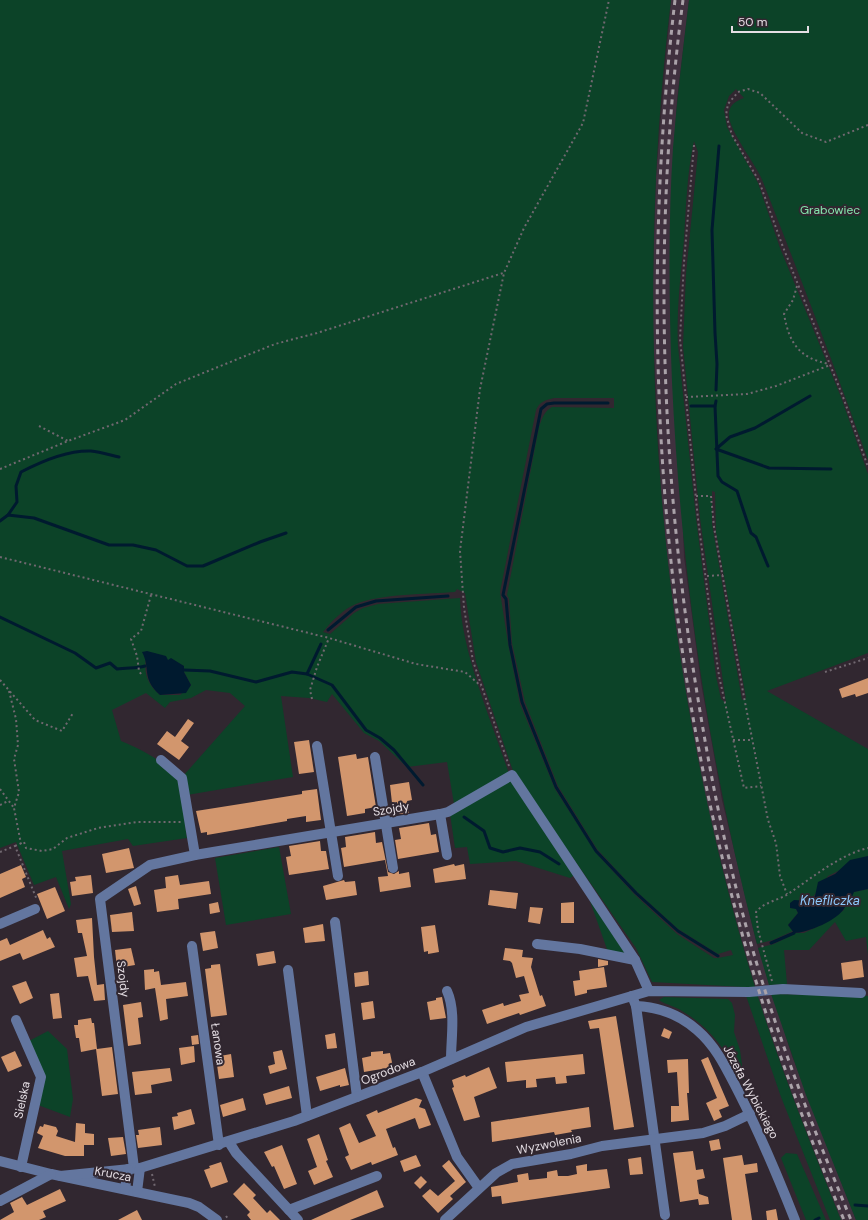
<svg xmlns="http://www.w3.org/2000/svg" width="868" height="1220" font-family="'DM Sans',sans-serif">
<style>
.built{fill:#40313f}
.green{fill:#0c4328;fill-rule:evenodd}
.water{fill:#001a2f}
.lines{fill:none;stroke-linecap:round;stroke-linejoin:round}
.stream{stroke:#001a2f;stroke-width:3}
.building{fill:#d2966d}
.path{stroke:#716870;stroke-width:2;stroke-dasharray:2 3;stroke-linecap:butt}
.minor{stroke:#63769f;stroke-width:10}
.rail{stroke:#aaa2a9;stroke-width:3;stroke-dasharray:5 5;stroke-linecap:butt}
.labels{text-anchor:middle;stroke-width:4;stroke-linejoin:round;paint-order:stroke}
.park-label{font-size:12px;fill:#85e5ad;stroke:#312730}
.street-label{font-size:12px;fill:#e5dee4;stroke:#312730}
.water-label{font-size:13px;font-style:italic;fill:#8cc9fd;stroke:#312730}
</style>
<rect width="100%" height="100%" fill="#312730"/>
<path class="built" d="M671 0H689L677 100 671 199 684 557 701 683 722 800 756 941 792 1056 856 1220H841L796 1105 762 1010 738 928 707 807 681 666 667 558 661 490 652 313 656 176Z"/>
<g class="green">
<path d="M0 0H671C632 324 657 654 749 967 774 1053 808 1137 841 1220H830L781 1097 743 987 652 982 636 948 514 774 476 662 465 593 457 589 455 592C429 594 379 594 356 604 343 609 331 622 323 632L330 634 354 613 363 608 378 604 460 598C461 651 492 722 509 774L454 804 447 762 407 767 379 741 364 733 332 694 327 702 309 698 281 696 293 777 187 795 184 775 245 706 230 693 206 690 191 698 170 702 165 708 146 693 112 710 121 741C142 750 164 760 178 780 182 788 185 827 187 838L133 846 128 839 62 851 71 904 69 909 56 877 34 885 16 842 0 848ZM554 398H614V408L552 407C544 411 542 419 539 427L507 595 509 599 512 643 525 702 558 786 597 849 636 891 678 929 718 954 731 950 733 955 718 958H714L677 934 635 895 596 853 555 789 520 704 508 643 500 592 536 410C540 401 546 400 554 398ZM146 659 168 660 184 666V672L191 685 180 695H160C149 686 143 674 146 659Z"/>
<path d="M689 0H868V460C835 367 799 274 763 182 757 165 726 128 729 112 730 104 738 100 744 98L736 89 729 96 724 110 727 127 758 183 780 248 841 397 868 474V653L767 691 868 749V856L828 876 810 901 800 900 796 909 798 913 788 925 793 931 773 940 757 944C708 758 681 575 672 382 669 304 668 225 673 148 677 98 683 49 689 0ZM694 141 698 152 686 274 683 346 700 518 726 703 721 699 716 676 696 518 678 346C676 310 681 274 684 239 686 206 687 173 694 141ZM712 491 715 492 716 532 746 698 742 700 712 524Z"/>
<path d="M511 777 576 874 570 878 516 861 470 864 467 847 455 848 450 814Z"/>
<path d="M279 847 291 914 226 925 215 858Z"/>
<path d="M868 889V955L866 937 846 941 835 922 809 950H784L787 984 769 985 758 948 774 944 796 933H804L823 924 844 910 845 898 854 892Z"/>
<path d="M593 900 625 950V955L608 952 590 901Z"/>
<path d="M771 994 868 996V1220H856L806 1095Z"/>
<path d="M664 997 728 999 732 1003 735 1015 734 1032 740 1050 744 1080 740 1079C726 1050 710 1027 682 1011 675 1006 666 1005 659 1000Z"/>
<path d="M48 1031 67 1049 73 1099 70 1117 38 1105 44 1079 27 1042Z"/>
<path d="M786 1153 797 1154 826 1220H806L781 1158Z"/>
</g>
<g class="water">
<path d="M147 651 166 656 168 660 171 658 184 666V672L191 685 186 693 160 695C141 678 151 669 142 652Z"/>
<path d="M868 856V889L854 892 851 899 845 898C845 902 847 904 845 907 839 920 807 933 794 933L788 925 798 913 796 909 790 908V903L794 900 811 901 815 896 818 882 835 874 850 860Z"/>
</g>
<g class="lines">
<g class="stream">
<path d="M716 390 717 364 715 333 712 230 719 146"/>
<path d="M810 396 755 428 730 437 716 449 769 468 831 469"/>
<path d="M608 403H554L547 404 541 409 503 595 506 599 510 645 522 702 556 787 596 851 636 893 678 931 718 956"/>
<path d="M691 406H715L716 401"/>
<path d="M715 406 718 476 722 482 737 491 751 533 756 537 768 566"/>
<path d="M8 515 17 502 16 486 21 472C42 461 67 450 91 451 100 452 110 455 119 457"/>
<path d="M0 521 8 515 34 518 109 545H133L156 550 187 566H203L260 542 286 533"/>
<path d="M0 617 75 653 96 668 110 663 117 669C127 667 136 669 145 666"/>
<path d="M328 630 356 607 376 601 448 596"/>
<path d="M184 670 210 671 256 682 292 672 307 674 321 644"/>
<path d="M307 674 332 685 366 730 380 738 394 750 423 785"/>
<path d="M464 817 484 831 490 848 503 852 520 848 540 852 559 864"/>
<path d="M771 943 794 933"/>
<path d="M855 1205 868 1206"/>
<path d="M815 1220 819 1218"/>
</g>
</g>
<g class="building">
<path d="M868 678V693L856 697 855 694 842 698 839 689Z"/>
<path d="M188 719 194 723 181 741 189 747 179 760 157 744 167 731 175 737Z"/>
<path d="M309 740 314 772 299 774 294 742Z"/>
<path d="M356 754 357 759 368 757 376 807 365 809V813L347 816 338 757Z"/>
<path d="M409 782 412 800 407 801 409 813 399 814 397 802 392 803 390 785Z"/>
<path d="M317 789 321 820 306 822V816L287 819V821L236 830 207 835V832L201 833 196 811 302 794V791Z"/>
<path d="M429 823 431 835 436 834 439 852 398 859 395 840 401 839 399 828Z"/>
<path d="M375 832 376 843 382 842 388 872 394 874 399 871V874L409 872 411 887 380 892 378 877 388 876 385 860 344 867 341 848 346 847 345 837Z"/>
<path d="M320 841 321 851H326L329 869 289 875 286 857 291 856 289 846Z"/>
<path d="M129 848 134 868 106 873 102 854Z"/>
<path d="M454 864 455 866 464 864 466 879 435 883 433 869Z"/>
<path d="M21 865 26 877 22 879 25 887 0 898V874Z"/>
<path d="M91 875 93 893 72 896 70 882 76 881 75 877Z"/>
<path d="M178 875 180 885 209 881 211 894 178 899 179 909 157 912 154 890 166 888 165 877Z"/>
<path d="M344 880 345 882 355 881 357 895 326 900 323 886Z"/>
<path d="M136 886 141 904 134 906 128 889Z"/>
<path d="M55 887 65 911 47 919 37 894Z"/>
<path d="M490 890 518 893 516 909 488 905Z"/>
<path d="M218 902 220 912 210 914 209 904Z"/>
<path d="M574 902V923H561V903Z"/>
<path d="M530 907 543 908 540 924 528 922Z"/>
<path d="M132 912 134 931 112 932 110 915Z"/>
<path d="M92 918 94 957 97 985 104 984 105 1000 94 1001 88 976 77 977 74 958 87 956 82 933H78L76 920Z"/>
<path d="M323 924 325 941 305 943 303 928Z"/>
<path d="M435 925 439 952 428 954V951L424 952 421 927Z"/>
<path d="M43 930 47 939 50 937 55 947 23 960 20 953 0 961V941L7 938 10 945Z"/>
<path d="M215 931 218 948 203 951 200 933Z"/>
<path d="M131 948 135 965 117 968 115 950Z"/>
<path d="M505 948 523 950 522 957 533 958 531 967 540 996 542 995 546 1006 520 1015 519 1013 487 1024 482 1010 503 1003 504 1006 521 1001 519 995 529 993 524 976 516 978 512 963 510 961 503 960Z"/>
<path d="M274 951 276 963 258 966 256 954Z"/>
<path d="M598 959 608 961V965L598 967Z"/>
<path d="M862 960 864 977 843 980 841 963Z"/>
<path d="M220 964 227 1015 211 1017 205 969 211 968V965Z"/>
<path d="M604 967 607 987 587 990V993L575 996 573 981 580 980 579 971Z"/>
<path d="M154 969V972L159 971 161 985 186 982 188 996 166 999 168 1019 160 1021 155 988 145 990 144 970Z"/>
<path d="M368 971 369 985 355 987 354 973Z"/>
<path d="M26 981 33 998 20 1004 12 986Z"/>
<path d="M59 993 62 1018 53 1019 50 994Z"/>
<path d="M442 997 446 1018 430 1020 427 1002 436 1000V998Z"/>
<path d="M373 1001 375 1018 363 1020 361 1003Z"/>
<path d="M141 1002 143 1017 138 1018 141 1044 128 1046 123 1005Z"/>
<path d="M616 1016 634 1127 614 1130 599 1028 590 1029 588 1021Z"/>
<path d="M91 1018 92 1023H94L97 1049 112 1047 118 1094 102 1096 96 1049 81 1052 79 1038H76L74 1025H78V1020Z"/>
<path d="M664 1028 672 1032 669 1039 661 1036Z"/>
<path d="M335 1033 337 1048 327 1049 325 1035Z"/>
<path d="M198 1035 199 1044 192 1045 191 1036Z"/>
<path d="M194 1046 195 1062 181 1065 179 1048Z"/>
<path d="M282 1050 287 1069 270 1074 268 1066 275 1064 273 1052Z"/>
<path d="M15 1051 22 1066 8 1072 1 1057Z"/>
<path d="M383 1051V1054L390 1053 393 1067 364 1072 362 1058 371 1056V1052Z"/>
<path d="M231 1054 234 1077 219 1079 217 1065 221 1064 220 1056Z"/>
<path d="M583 1054 585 1074 566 1076 567 1083 556 1084 555 1077 536 1079 537 1087 526 1088V1080L507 1082 505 1062Z"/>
<path d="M708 1057 729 1106 719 1110 722 1117 714 1121 706 1103 717 1098 701 1060Z"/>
<path d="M688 1059 689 1093H687L689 1120 671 1122V1106H679L677 1072 668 1073 667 1060Z"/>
<path d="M489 1067 497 1088 474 1097 480 1117 464 1121 452 1088 454 1087 452 1080 465 1075 466 1077Z"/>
<path d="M170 1068 172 1081 151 1085 152 1093 135 1095 132 1072Z"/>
<path d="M345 1068 349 1085 340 1087V1085L320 1091 316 1077Z"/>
<path d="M289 1086 292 1098 266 1105 263 1094Z"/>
<path d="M243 1098 246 1110 223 1117 220 1105Z"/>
<path d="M416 1098 422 1100 419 1107 425 1109 431 1125 419 1129 415 1118 386 1129 393 1148 395 1147 398 1155 372 1165 371 1162 351 1170 345 1157 349 1155 339 1128 350 1123 359 1143 376 1136 366 1115 377 1110 378 1113Z"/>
<path d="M589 1107 591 1127 571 1130 572 1132 555 1135 554 1132 492 1142 491 1122Z"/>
<path d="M191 1109 195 1124 174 1130 172 1117 178 1116 177 1113Z"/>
<path d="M76 1123 85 1124V1133L94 1134V1145H84V1156H65L38 1148 43 1136 37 1133 40 1126 43 1127 44 1124 56 1127 58 1131 56 1136 75 1142Z"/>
<path d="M160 1127 162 1145 138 1148 136 1135H139L138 1130Z"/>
<path d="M319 1134 328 1160 326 1161 333 1177 314 1185 308 1171 317 1167 307 1139Z"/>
<path d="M123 1137 126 1154 111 1156 108 1138Z"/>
<path d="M719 1139 721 1149 711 1151 709 1141Z"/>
<path d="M282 1145 297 1184 284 1189 274 1166 272 1167 264 1152Z"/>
<path d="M693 1151 696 1170 703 1169 705 1178 697 1180 699 1194 708 1197 709 1204 699 1205 698 1199 680 1202 673 1153Z"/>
<path d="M416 1155 421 1166 404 1172 400 1161Z"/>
<path d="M742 1155 744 1165 757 1163 758 1172 745 1174 752 1220H732L723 1158Z"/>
<path d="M641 1157 643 1174 630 1175 628 1159Z"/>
<path d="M449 1160 466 1182 450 1196 453 1199 438 1213 422 1196 430 1189 438 1196 455 1181 442 1166Z"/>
<path d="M221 1162 228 1182 211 1188 204 1170 210 1168 209 1166Z"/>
<path d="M587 1164V1171L607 1169 610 1188 502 1204 501 1196 492 1197 491 1187 518 1182 517 1175 528 1173 529 1180 547 1178V1172L557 1170 558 1176H568L577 1174 576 1166Z"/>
<path d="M421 1176 427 1182 420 1189 414 1183Z"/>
<path d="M244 1183 256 1195 253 1198 267 1213 270 1210 280 1220H251L247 1215 250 1212 233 1194Z"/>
<path d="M60 1189 66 1201 43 1211 46 1217 39 1220H0L14 1212 10 1203 22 1197 27 1205Z"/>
<path d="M377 1190 384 1207 350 1220H311Z"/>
<path d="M776 1209 778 1220H767L766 1211Z"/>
<path d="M137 1210 142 1220H118Z"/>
</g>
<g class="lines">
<g class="path">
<path d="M868 125 826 142 802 133 760 93 748 89 738 92 728 104 726 115 732 135 759 181 783 247 843 397 868 467"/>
<path d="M694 145 684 262 680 339 698 519 711 619 719 676 744 788 761 786"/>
<path d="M797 286 793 300 784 314C789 343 799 358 829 364"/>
<path d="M686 397 747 394 776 386 830 365"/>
<path d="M39 426 68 441"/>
<path d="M0 469 68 441 125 420 176 384 275 344 317 333 503 273"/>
<path d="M696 496H711L714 527 743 692 768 820 776 843 780 876 787 894"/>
<path d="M0 557 329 638 416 664 465 672 481 686"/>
<path d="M707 576 723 575"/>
<path d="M825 672 868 658"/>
<path d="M141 674 139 671 137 656 131 639 141 631 151 595"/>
<path d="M0 680 35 720 62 731 73 713"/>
<path d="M9 691 16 719 18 745 14 759 19 792 14 808 21 844"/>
<path d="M312 699 310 690 317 667 329 638"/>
<path d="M733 740H752"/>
<path d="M509 766 473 661 464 608 460 551 480 389 504 273 524 228 583 123 609 0"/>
<path d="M0 789 14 808"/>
<path d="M0 805 8 801"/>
<path d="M15 846 24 842 26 848 42 851 53 849 67 838 98 828 137 822H181"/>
<path d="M0 852 15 846 37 900"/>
<path d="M772 981 758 930 756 912C764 902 777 901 788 894 812 878 839 855 868 848"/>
<path d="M152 1174 155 1187"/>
<path d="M226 1216 229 1220"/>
</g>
<g class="minor">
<path d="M317 746 338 876"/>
<path d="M375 757 393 868"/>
<path d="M440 814 447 855"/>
<path d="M195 855 440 814 448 812 512 775 635 960 649 991"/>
<path d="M335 922 357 1097"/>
<path d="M0 924 35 909"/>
<path d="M537 944 580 949 635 960"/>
<path d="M192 946 219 1145"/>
<path d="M288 970 307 1116"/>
<path d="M447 991C456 1011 451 1038 451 1059"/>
<path d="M632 996 636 1006C659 1007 680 1015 697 1030 717 1047 727 1070 739 1093 760 1134 778 1177 795 1220"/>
<path d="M636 1006 665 1215"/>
<path d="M16 1020 41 1077 21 1167"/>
<path d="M422 1072 457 1157 479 1188"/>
<path d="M229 1142 236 1153 289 1210 377 1176"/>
<path d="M0 1161 51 1174 189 1203 199 1207 217 1220"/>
<path d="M134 1168 100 899 150 865 195 855 182 778 161 760"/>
<path d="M60 1176 140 1168 294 1121 422 1072 526 1027 649 991 749 992 783 989 861 993"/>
<path d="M125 1189 128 1169"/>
<path d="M137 1192 140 1168"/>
<path d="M0 1201 51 1174"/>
<path d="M289 1210 298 1220"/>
<path d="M445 1220 496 1173 512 1164 571 1154 602 1146 703 1133 725 1126 750 1114"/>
</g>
<g class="rail">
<path d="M675 0C636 331 660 672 759 991 783 1069 813 1145 844 1220"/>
<path d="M683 0C652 234 660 472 699 705 713 791 731 877 756 961 782 1049 816 1135 851 1220"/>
</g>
</g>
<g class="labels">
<g class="park-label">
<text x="830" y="214">Grabowiec</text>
</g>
<g class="street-label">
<text transform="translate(391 809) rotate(-10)" y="4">Szojdy</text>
<text transform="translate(123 979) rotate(83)" y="4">Szojdy</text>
<text transform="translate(218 1044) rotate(82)" y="4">Łanowa</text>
<text transform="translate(388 1071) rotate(-21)" y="4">Ogrodowa</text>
<text transform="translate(751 1092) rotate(62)" y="4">Józefa Wybickiego</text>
<text transform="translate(22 1100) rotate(-78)" y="4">Sielska</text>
<text transform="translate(549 1144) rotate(-11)" y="4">Wyzwolenia</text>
<text transform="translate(113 1174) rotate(11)" y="4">Krucza</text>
</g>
<g class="water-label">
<text x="830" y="905">Knefliczka</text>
</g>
</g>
<path d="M732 26v6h76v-6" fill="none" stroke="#e5dee4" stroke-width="2"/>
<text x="738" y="26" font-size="12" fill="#e5dee4" stroke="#312730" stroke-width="3" paint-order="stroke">50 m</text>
</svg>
